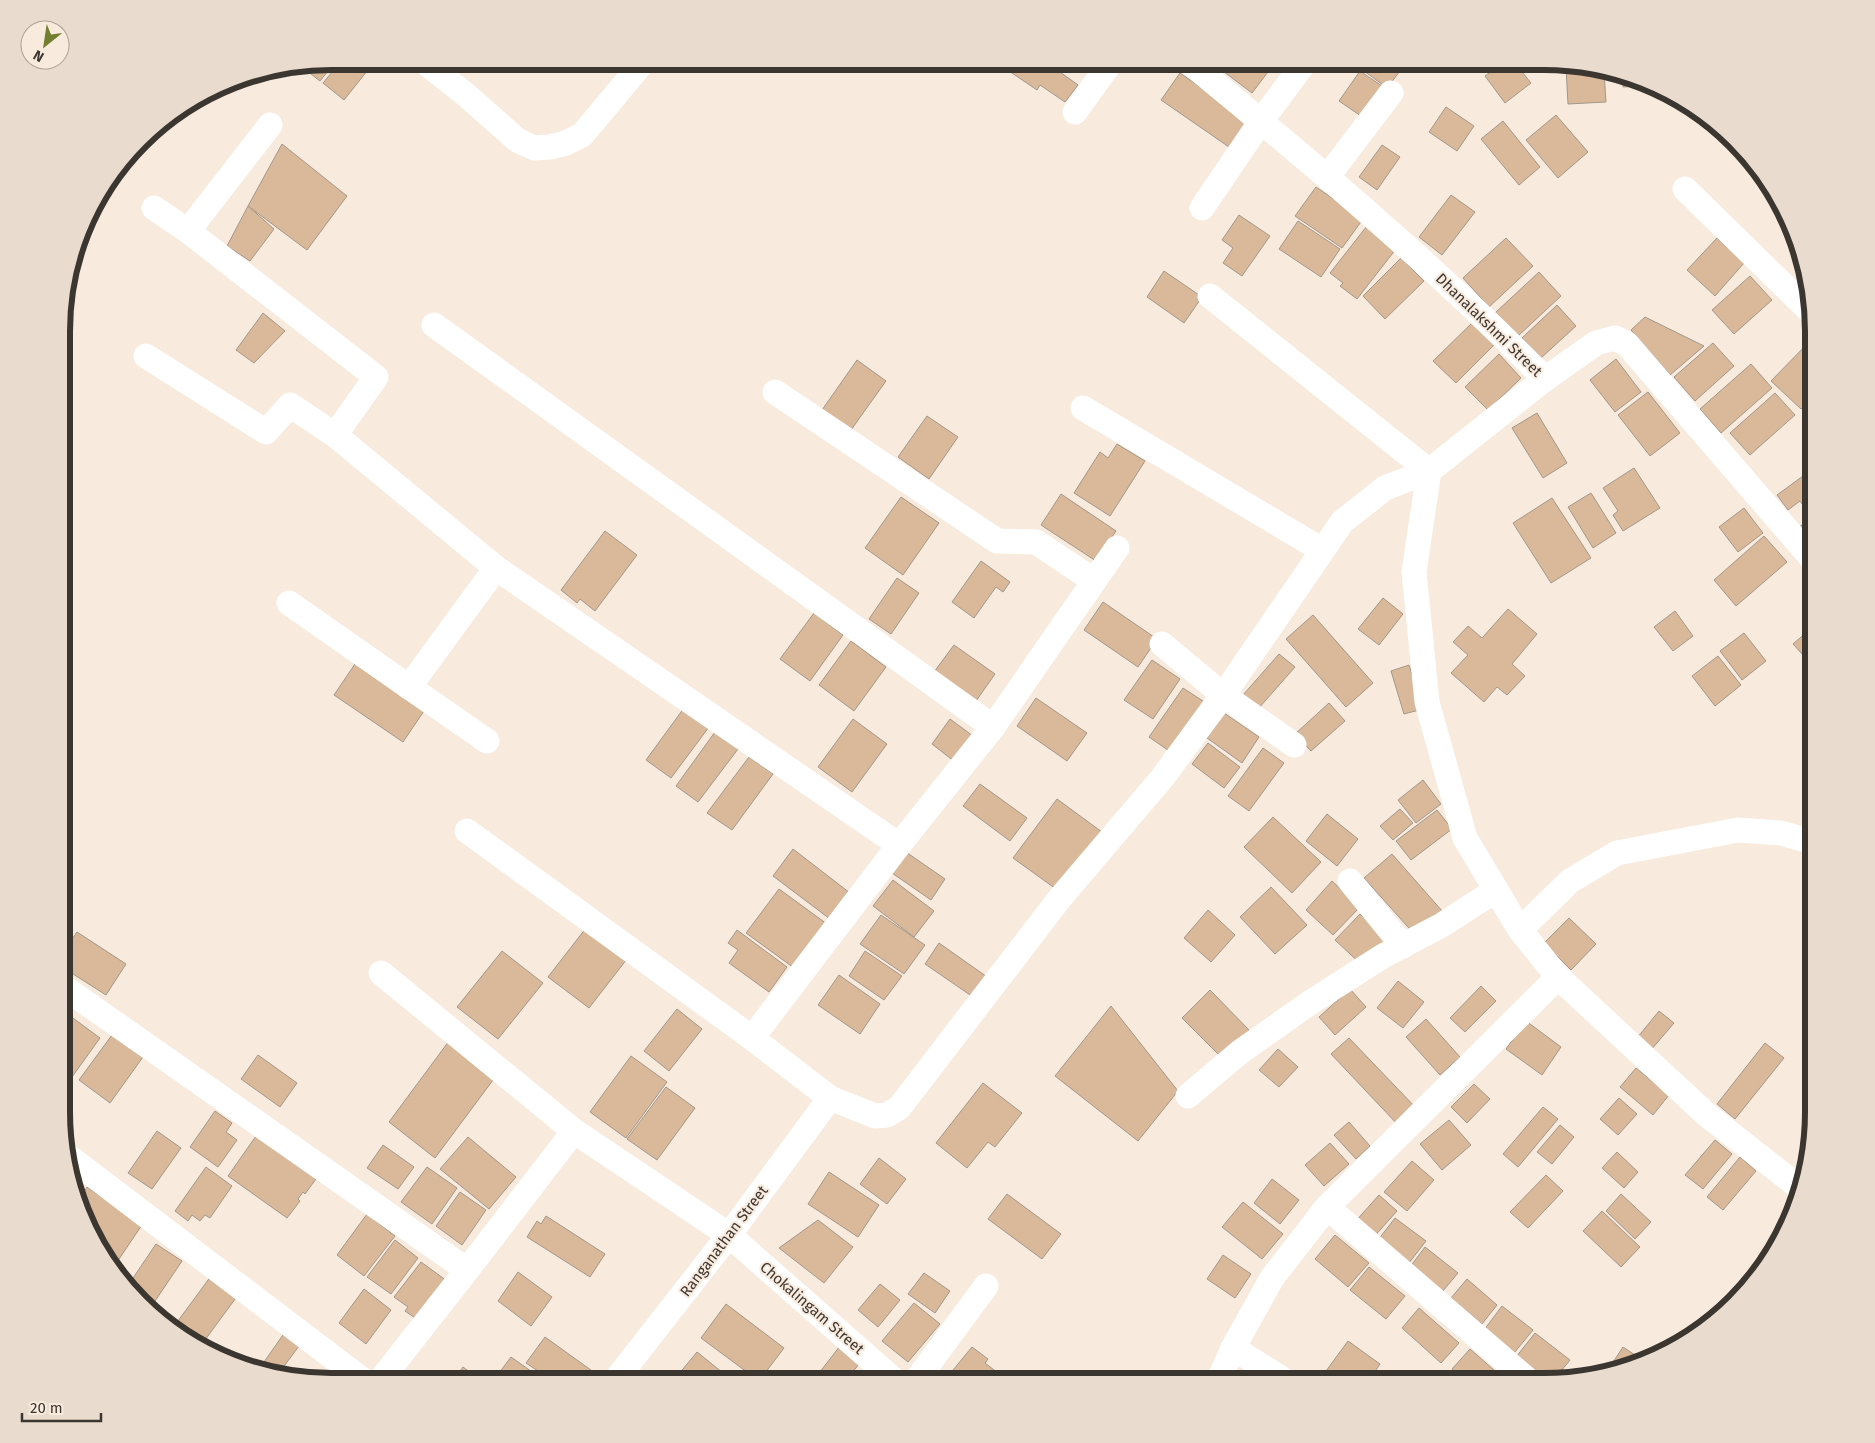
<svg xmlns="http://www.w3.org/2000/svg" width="1875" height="1443" font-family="'Fira Sans',sans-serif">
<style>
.building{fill:#d9b999;stroke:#a4978b}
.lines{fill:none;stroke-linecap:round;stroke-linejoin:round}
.street{stroke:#fff;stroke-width:25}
.labels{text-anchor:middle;stroke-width:4;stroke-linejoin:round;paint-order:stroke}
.street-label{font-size:15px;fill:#3c3631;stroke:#f8eadd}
.rim{fill:none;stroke:#3c3631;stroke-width:6}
</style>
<rect width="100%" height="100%" fill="#f8eadd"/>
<g class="building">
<path d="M331 61H336L320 81 302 67Z"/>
<path d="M341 61H375L344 100 323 83Z"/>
<path d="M1015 62H1051L1055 64 1053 67 1078 85 1065 102 1040 85 1037 90 1009 71Z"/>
<path d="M1223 62H1270L1274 64 1252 93 1219 68Z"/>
<path d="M1352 62H1388L1400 71 1387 88Z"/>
<path d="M1504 62H1514L1531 83 1505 103 1485 76Z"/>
<path d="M1584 67 1604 72 1606 102 1568 104 1566 68Z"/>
<path d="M1360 71 1382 86 1361 116 1339 101Z"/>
<path d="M1180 73 1248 120 1229 147 1161 100Z"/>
<path d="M1622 76 1647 82 1653 85 1623 87Z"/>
<path d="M1446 107 1474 126 1457 151 1429 132Z"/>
<path d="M1556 115 1588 152 1558 178 1526 140Z"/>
<path d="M1503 121 1540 167 1519 185 1481 139Z"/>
<path d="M282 144 347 196 307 250 248 206Z"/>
<path d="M1382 145 1400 157 1377 190 1359 177Z"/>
<path d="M1316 187 1363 219 1342 248 1295 216Z"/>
<path d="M1451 195 1475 212 1442 255 1419 237Z"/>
<path d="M248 206 274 229 250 261 227 246Z"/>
<path d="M1239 215 1270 236 1242 276 1223 263 1233 248 1222 240Z"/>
<path d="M1298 221 1340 249 1321 277 1279 249Z"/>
<path d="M1367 226 1396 249 1357 299 1340 286 1343 283 1330 273Z"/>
<path d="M1506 238 1533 266 1489 307 1463 278Z"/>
<path d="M1717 238 1744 263 1715 296 1687 270Z"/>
<path d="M1401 258 1424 281 1385 319 1363 296Z"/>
<path d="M1164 271 1202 297 1184 323 1147 297Z"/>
<path d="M1539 272 1561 296 1518 336 1495 313Z"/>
<path d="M1750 276 1772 300 1734 334 1712 310Z"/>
<path d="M1557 305 1576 326 1541 358 1522 338Z"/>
<path d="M263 313 285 331 254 363 236 350Z"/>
<path d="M1645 317 1704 346 1670 375 1631 330Z"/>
<path d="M1472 323 1494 345 1456 383 1433 361Z"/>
<path d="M1812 339 1814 341V396L1801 409 1771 381Z"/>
<path d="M1713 343 1734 366 1695 401 1674 377Z"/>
<path d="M1499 354 1521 378 1488 410 1465 387Z"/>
<path d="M1616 359 1641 392 1615 412 1590 380Z"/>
<path d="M857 360 886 381 851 430 822 410Z"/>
<path d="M1751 364 1772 388 1721 433 1700 409Z"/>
<path d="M1648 392 1680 433 1650 456 1618 415Z"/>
<path d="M1775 393 1795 415 1750 455 1730 433Z"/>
<path d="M1814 404V416L1807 410Z"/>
<path d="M1537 413 1567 463 1543 478 1512 428Z"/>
<path d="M927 416 958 437 929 479 898 457Z"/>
<path d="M1117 444 1145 461 1110 516 1074 493 1100 452 1108 458Z"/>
<path d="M1634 468 1660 508 1623 531 1613 515 1618 511 1603 488Z"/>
<path d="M1814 468V513L1810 515 1800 501 1788 510 1777 495Z"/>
<path d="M1591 493 1616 533 1593 548 1568 507Z"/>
<path d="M1061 494 1116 531 1096 561 1041 525Z"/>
<path d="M901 497 939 523 903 575 865 548Z"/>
<path d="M1552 498 1591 558 1551 583 1513 523Z"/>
<path d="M1744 508 1763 533 1738 552 1719 527Z"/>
<path d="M1814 517V536L1805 542 1796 529Z"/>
<path d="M605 531 637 555 595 611 580 599 577 603 561 590Z"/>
<path d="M1764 536 1787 562 1736 606 1714 580Z"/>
<path d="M981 561 1010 582 1003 592 996 587 974 618 952 602Z"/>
<path d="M897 578 919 593 891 634 869 619Z"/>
<path d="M1383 598 1403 614 1379 645 1358 629Z"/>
<path d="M1103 602 1157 639 1138 667 1084 630Z"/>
<path d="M1508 609 1537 634 1512 664 1525 676 1507 695 1497 687 1484 702 1451 673 1468 655 1453 642 1468 626 1482 638Z"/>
<path d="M1675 611 1693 636 1673 651 1654 627Z"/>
<path d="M814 613 843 635 810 681 780 659Z"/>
<path d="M1313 615 1373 683 1346 707 1286 639Z"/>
<path d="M1814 626 1813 664 1812 665 1793 644Z"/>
<path d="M1744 633 1766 661 1742 680 1720 651Z"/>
<path d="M851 641 886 667 854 711 819 685Z"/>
<path d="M954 645 995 674 976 701 934 672Z"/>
<path d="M1279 654 1295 667 1258 709 1243 695Z"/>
<path d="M1718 656 1741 685 1715 706 1692 676Z"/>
<path d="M1152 660 1180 679 1153 719 1124 700Z"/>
<path d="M357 661 426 708 403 742 334 695Z"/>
<path d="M1409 665 1423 709 1404 714 1391 671Z"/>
<path d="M1183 688 1209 705 1175 755 1149 737Z"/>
<path d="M1036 698 1087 733 1067 761 1017 726Z"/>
<path d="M1329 703 1345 721 1311 751 1295 734Z"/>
<path d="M684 708 709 727 671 778 646 760Z"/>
<path d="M1813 709V726L1806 714Z"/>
<path d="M1224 713 1259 737 1242 763 1207 738Z"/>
<path d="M853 719 887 744 852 792 818 767Z"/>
<path d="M950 719 973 736 955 762 932 744Z"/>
<path d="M715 732 738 749 698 802 676 786Z"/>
<path d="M1208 743 1240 767 1224 788 1192 764Z"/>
<path d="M1263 748 1284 763 1249 811 1228 796Z"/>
<path d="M749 757 773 774 732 830 707 813Z"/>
<path d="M1423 780 1441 804 1416 823 1398 800Z"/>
<path d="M980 784 1027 818 1010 841 963 806Z"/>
<path d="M1057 799 1106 835 1063 894 1013 858Z"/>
<path d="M1400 809 1413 823 1393 840 1380 826Z"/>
<path d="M1437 810 1452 829 1411 860 1396 841Z"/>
<path d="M1327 814 1358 839 1337 866 1306 841Z"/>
<path d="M1273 817 1321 862 1292 893 1244 847Z"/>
<path d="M793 849 850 893 830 919 773 876Z"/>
<path d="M906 852 945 879 931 900 892 873Z"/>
<path d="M1392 854 1443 912 1416 936 1364 878Z"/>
<path d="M893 880 934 911 914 937 873 906Z"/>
<path d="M1332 881 1360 907 1333 935 1306 910Z"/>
<path d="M1271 887 1307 925 1275 954 1240 917Z"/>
<path d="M779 889 827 924 794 968 746 933Z"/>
<path d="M1208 910 1235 935 1211 962 1184 938Z"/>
<path d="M1360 914 1389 941 1364 967 1335 940Z"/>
<path d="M881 915 925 945 904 974 860 944Z"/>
<path d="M1569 918 1596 944 1571 970 1544 943Z"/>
<path d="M586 928 627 959 589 1008 548 977Z"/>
<path d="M737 930 787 967 769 992 729 963 738 950 728 943Z"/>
<path d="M77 932 126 964 106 995 62 967V954Z"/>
<path d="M939 943 990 979 976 999 925 964Z"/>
<path d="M502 951 543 983 498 1039 457 1007Z"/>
<path d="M865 951 902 976 884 1000 849 976Z"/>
<path d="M839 975 880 1004 860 1034 818 1005Z"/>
<path d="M1398 981 1424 1002 1403 1028 1377 1008Z"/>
<path d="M1481 986 1496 1001 1465 1032 1450 1018Z"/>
<path d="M1350 989 1366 1007 1335 1035 1319 1017Z"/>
<path d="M1210 990 1250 1031 1222 1058 1182 1018Z"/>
<path d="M1111 1006 1178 1091 1138 1141 1055 1076Z"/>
<path d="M677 1009 702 1029 669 1071 644 1051Z"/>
<path d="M62 1010 100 1038 67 1084 62 1080Z"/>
<path d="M1659 1011 1674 1023 1651 1050 1637 1038Z"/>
<path d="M1426 1019 1460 1057 1440 1075 1406 1037Z"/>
<path d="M1526 1021 1561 1047 1542 1075 1506 1049Z"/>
<path d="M112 1035 143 1057 110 1103 79 1080Z"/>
<path d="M452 1037 499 1072 435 1158 389 1122Z"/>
<path d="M1349 1038 1417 1109 1399 1126 1331 1054Z"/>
<path d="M1765 1043 1784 1058 1735 1119 1717 1104Z"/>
<path d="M1278 1049 1298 1067 1279 1087 1259 1070Z"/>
<path d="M258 1055 297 1083 280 1107 241 1079Z"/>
<path d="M631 1056 667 1082 626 1138 590 1112Z"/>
<path d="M1636 1068 1669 1095 1653 1115 1620 1087Z"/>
<path d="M983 1083 1022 1113 995 1147 988 1142 967 1168 936 1143Z"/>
<path d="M1474 1084 1490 1099 1467 1123 1451 1107Z"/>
<path d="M666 1087 695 1108 657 1160 627 1139Z"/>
<path d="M1619 1098 1637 1114 1618 1135 1600 1119Z"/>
<path d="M1543 1107 1558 1119 1518 1167 1503 1154Z"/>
<path d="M215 1111 232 1123 226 1132 237 1140 218 1167 190 1147Z"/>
<path d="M1449 1120 1471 1145 1442 1170 1420 1144Z"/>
<path d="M1349 1122 1370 1146 1356 1159 1334 1135Z"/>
<path d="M1560 1125 1574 1137 1552 1164 1537 1152Z"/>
<path d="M157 1131 181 1148 152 1189 128 1173Z"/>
<path d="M256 1136 316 1179 305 1194 303 1192 298 1199 300 1201 287 1218 228 1176Z"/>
<path d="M468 1137 516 1177 489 1209 440 1169Z"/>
<path d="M1715 1140 1732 1154 1703 1189 1685 1175Z"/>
<path d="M1330 1143 1349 1164 1324 1186 1305 1165Z"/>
<path d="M383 1145 414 1167 398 1189 367 1168Z"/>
<path d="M1617 1152 1638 1172 1624 1188 1602 1168Z"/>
<path d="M1740 1157 1756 1171 1723 1210 1707 1197Z"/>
<path d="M879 1158 906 1179 887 1204 860 1184Z"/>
<path d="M1412 1161 1434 1180 1407 1211 1384 1192Z"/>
<path d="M206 1167 232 1186 210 1218 205 1215 200 1221 192 1215 188 1221 175 1211Z"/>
<path d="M427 1167 457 1188 432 1224 401 1202Z"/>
<path d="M829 1172 879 1205 858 1237 808 1204Z"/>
<path d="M1546 1175 1563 1191 1528 1228 1510 1212Z"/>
<path d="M1272 1179 1299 1200 1280 1224 1254 1203Z"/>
<path d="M87 1187 142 1225 115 1265 89 1232 80 1198Z"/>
<path d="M460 1192 486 1210 462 1245 436 1226Z"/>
<path d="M1007 1194 1061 1234 1042 1259 988 1219Z"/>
<path d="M1621 1194 1651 1222 1635 1239 1606 1211Z"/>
<path d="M1379 1195 1397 1211 1372 1239 1354 1223Z"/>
<path d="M1243 1202 1283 1234 1262 1259 1222 1227Z"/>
<path d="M1602 1211 1640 1247 1621 1267 1583 1231Z"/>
<path d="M367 1214 395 1236 364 1276 337 1255Z"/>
<path d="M546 1216 605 1254 590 1277 527 1237 537 1221 541 1224Z"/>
<path d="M1395 1218 1426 1241 1409 1263 1378 1240Z"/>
<path d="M818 1220 853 1247 824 1283 779 1248Z"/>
<path d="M1335 1235 1369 1263 1348 1287 1315 1259Z"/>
<path d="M395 1240 418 1258 391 1294 367 1277Z"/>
<path d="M156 1244 182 1261 149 1310 129 1284Z"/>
<path d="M1425 1247 1458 1273 1442 1292 1410 1267Z"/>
<path d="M1223 1255 1251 1274 1235 1298 1207 1279Z"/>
<path d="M421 1262 447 1281 418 1320 405 1311 408 1307 394 1297Z"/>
<path d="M1369 1267 1405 1296 1386 1319 1350 1290Z"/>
<path d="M1757 1269 1759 1271 1747 1290 1736 1298 1734 1297Z"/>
<path d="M214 1272 241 1291 202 1344 175 1325Z"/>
<path d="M518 1272 552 1297 531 1326 498 1301Z"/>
<path d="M924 1273 950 1291 935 1313 908 1294Z"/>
<path d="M1467 1279 1497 1305 1482 1324 1451 1298Z"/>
<path d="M880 1284 900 1300 878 1327 858 1310Z"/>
<path d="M364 1289 391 1310 366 1344 339 1323Z"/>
<path d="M914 1303 940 1324 908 1362 882 1341Z"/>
<path d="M726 1304 784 1348 759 1381 701 1338Z"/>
<path d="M1502 1306 1533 1330 1514 1353 1484 1330Z"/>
<path d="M1419 1308 1459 1343 1441 1363 1402 1328Z"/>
<path d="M1535 1333 1570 1360 1553 1381H1548L1516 1357Z"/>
<path d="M283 1335 299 1346 279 1373 259 1369Z"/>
<path d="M545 1337 595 1373 588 1381H553L526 1363Z"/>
<path d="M1348 1341 1380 1364 1368 1382H1318Z"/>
<path d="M840 1346 860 1363 845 1381H822L816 1377Z"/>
<path d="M972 1347 988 1359 985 1363 1002 1376 997 1381H944Z"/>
<path d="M1623 1347 1644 1361 1606 1373Z"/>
<path d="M1470 1349 1503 1378 1500 1382H1467L1452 1369Z"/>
<path d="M697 1352 733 1381H673Z"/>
<path d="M511 1357 545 1381H493Z"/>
<path d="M463 1367 482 1381H453Z"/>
<path d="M772 1372 783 1381H764Z"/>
<path d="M867 1376 874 1381H863Z"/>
</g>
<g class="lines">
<g class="street">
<path d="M423 61 465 94 517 140 534 148 550 147 566 143 582 135 644 61"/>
<path d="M1189 62C1312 163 1434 265 1545 379L1596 343 1615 338 1627 344 1814 561"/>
<path d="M1075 112 1111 62"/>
<path d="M1328 176 1391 93"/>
<path d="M1685 189 1811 312"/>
<path d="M154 208 188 231 376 377 335 435"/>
<path d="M1202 208 1261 121 1305 62"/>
<path d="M188 231 270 125"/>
<path d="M1210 296 1429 471 1545 379"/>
<path d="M434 325 993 727"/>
<path d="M146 356 266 432 290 405 335 435 496 568"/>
<path d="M775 392 997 541 1036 542 1093 580"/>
<path d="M1083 408 1322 550"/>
<path d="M289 603 409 687"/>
<path d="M1162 644 1223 695 1294 745"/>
<path d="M487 741 409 687 496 568 899 845 752 1038"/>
<path d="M467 831 752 1038 830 1098 875 1116 887 1115 899 1108 1060 898 1163 777 1229 687 1342 522 1385 488 1429 471 1414 572 1427 702 1465 838 1520 930"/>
<path d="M899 845 993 727 1117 548"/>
<path d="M1350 881 1403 946"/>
<path d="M381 973 574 1131 467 1270"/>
<path d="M62 986 467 1270 380 1381"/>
<path d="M1188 1096 1240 1052 1311 1002 1383 956 1442 925 1496 890"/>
<path d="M574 1131 729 1235 895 1381"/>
<path d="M69 1157 364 1381"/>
<path d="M1800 1188 1707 1115 1558 977 1520 930 1570 881 1617 853 1738 830 1781 833 1813 842"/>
<path d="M1327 1207 1530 1382"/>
<path d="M1233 1348 1272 1278 1327 1207 1558 977"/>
<path d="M615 1381 729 1235 830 1098"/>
<path d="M916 1381 986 1286"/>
<path d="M1218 1382 1233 1348 1287 1382"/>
</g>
</g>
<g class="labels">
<g class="street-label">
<text transform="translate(1489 325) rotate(44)" y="5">Dhanalakshmi Street</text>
<text transform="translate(724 1241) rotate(-53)" y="5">Ranganathan Street</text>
<text transform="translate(812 1308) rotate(41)" y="5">Chokalingam Street</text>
</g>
</g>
<path d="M0 0H1875V1443H0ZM331 70H1544A261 261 0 0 1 1805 331V1112A261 261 0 0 1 1544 1373H331A261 261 0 0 1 70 1112V331A261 261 0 0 1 331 70Z" fill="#e9dccf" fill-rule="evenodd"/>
<path class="rim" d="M331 70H1544A261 261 0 0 1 1805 331V1112A261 261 0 0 1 1544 1373H331A261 261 0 0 1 70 1112V331A261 261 0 0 1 331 70Z"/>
<g transform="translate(45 45) rotate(210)"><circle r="24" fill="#f8eadd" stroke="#ada298"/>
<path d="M0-4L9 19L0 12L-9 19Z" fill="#717f2e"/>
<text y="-8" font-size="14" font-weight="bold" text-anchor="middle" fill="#3c3631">N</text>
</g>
<path d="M22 1413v8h79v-8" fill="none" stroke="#3c3631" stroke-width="2.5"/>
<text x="30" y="1413" font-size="15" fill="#3c3631" stroke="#f8eadd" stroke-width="4" paint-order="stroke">20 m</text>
</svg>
